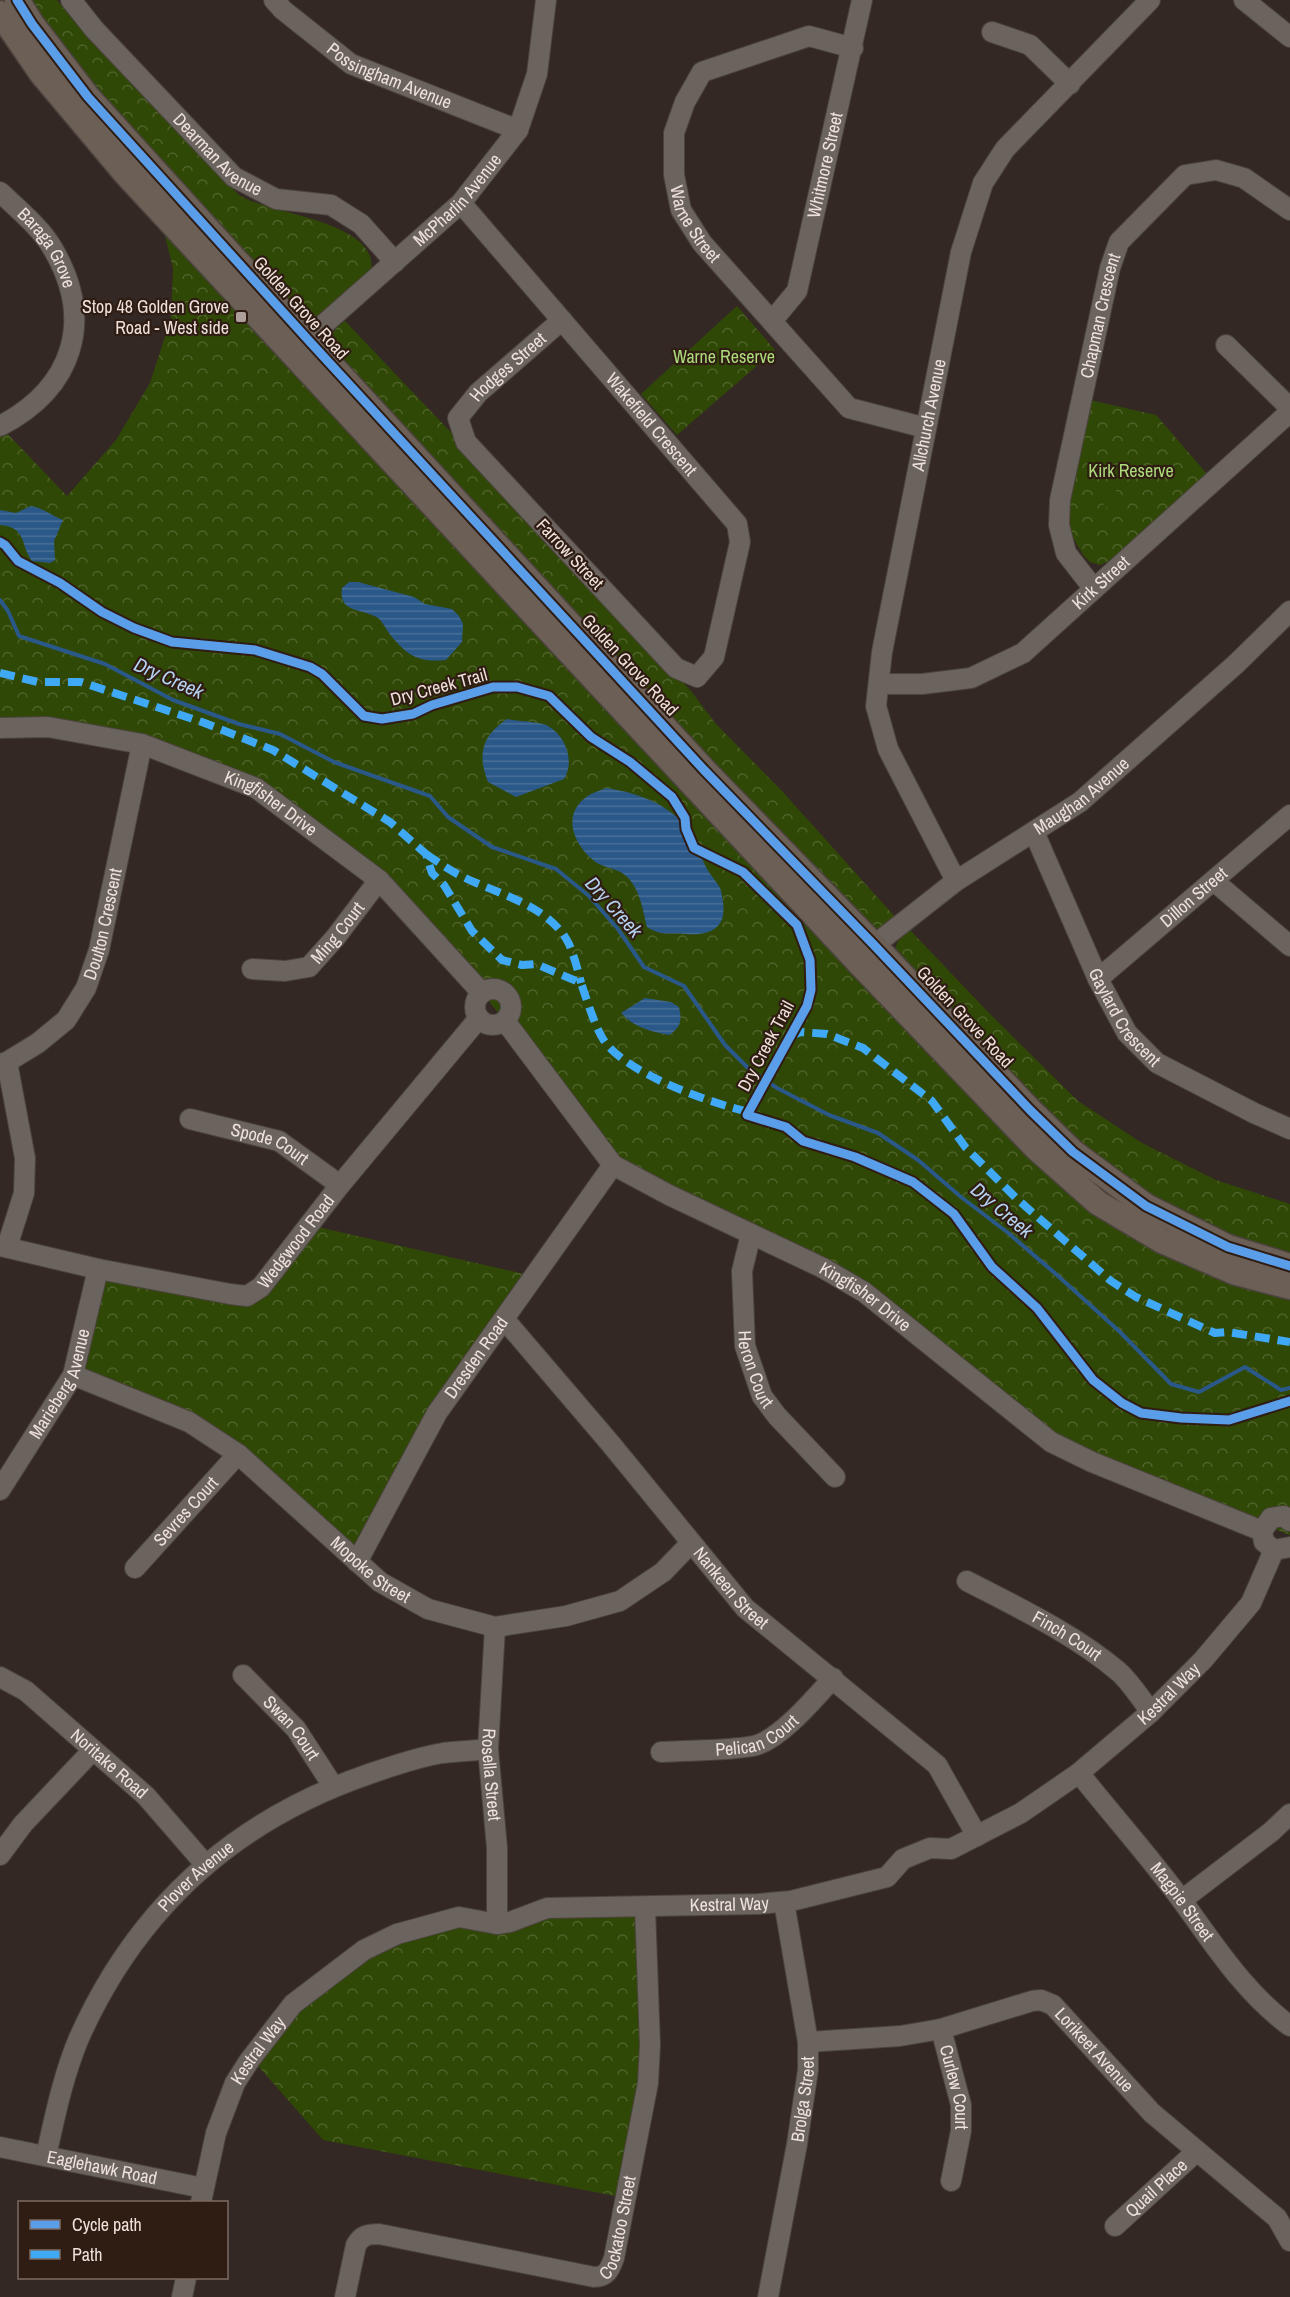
<svg xmlns="http://www.w3.org/2000/svg" width="1290" height="2297" font-family="'Archivo Narrow',sans-serif">
<style>
.park{fill:url(#park-crowns)}
.pitch{fill:#304806}
.water{fill:url(#water-rules)}
.lines{fill:none;stroke-linecap:round;stroke-linejoin:round}
.stream{stroke:#2a5888;stroke-width:4}
.minor-casing{stroke:#4c433e;stroke-width:22}
.major-casing{stroke:#4c433e;stroke-width:27}
.minor{stroke:#6b635e;stroke-width:20}
.major{stroke:#6b5f56;stroke-width:24}
.quiet{stroke:#3fa9f5;stroke-width:8;stroke-dasharray:15 8;stroke-linecap:butt}
.cycleway-casing{stroke:#2f1c13;stroke-width:13}
.cycleway{stroke:#5a9eea;stroke-width:9}
.poi-dot{fill:#ada09b;stroke:#2f1c13;stroke-width:2}
.labels{text-anchor:middle;stroke-width:4.5;stroke-linejoin:round;paint-order:stroke}
.street-label{font-size:18px;fill:#eee1db;stroke:#2f1c13}
.poi-label{font-size:18px;fill:#eee1db;stroke:#2f1c13;text-anchor:end}
.park-label{font-size:18px;fill:#addb7c;stroke:#2f1c13}
.water-label{font-size:20px;font-style:italic;fill:#b6d2f1;stroke:#2f1c13}
</style>
<defs>
<pattern id="park-crowns" width="20" height="18" patternUnits="userSpaceOnUse" patternTransform="scale(1.5)"><rect width="20" height="18" fill="#304806"/><path d="M2 6a3 3 0 1 1 6 0M12 15a3 3 0 1 1 6 0" fill="none" stroke="#4e622a"/></pattern>
<pattern id="water-rules" width="6" height="5" patternUnits="userSpaceOnUse" patternTransform="scale(1.5)"><rect width="6" height="5" fill="#2a5888"/><path d="M0 2.5h6" fill="none" stroke="#497098"/></pattern>
</defs>
<rect width="100%" height="100%" fill="#332823"/>
<g class="park">
<path d="M26 0H57L87 37 239 195C269 215 386 221 370 275L313 324H307L93 93Z"/>
<path d="M158 208 1098 1203 1290 1287V1535L1051 1442 864 1292 631 1174 482 993 379 880 257 789 142 744 0 730V426L67 496 116 440 150 383 171 318 173 268Z"/>
<path d="M737 306 775 350 677 435 641 394Z"/>
<path d="M345 321 462 444 691 691 716 724 782 791 896 918C885 927 879 933 864 927L329 352C328 336 333 330 345 321Z"/>
<path d="M1090 400 1156 415 1207 474 1111 560 1100 565 1090 562 1084 556 1069 531 1068 510Z"/>
<path d="M910 930 987 1011 1078 1101 1142 1143 1216 1180 1290 1204V1259L1283 1258 1150 1201 1077 1148 894 952 898 941Z"/>
<path d="M309 1225 533 1276 357 1562 238 1454 73 1375 98 1269 247 1296Z"/>
<path d="M645 1907 650 2045 626 2198 323 2140 260 2068 249 2061 331 1973 439 1921 510 1922Z"/>
</g>
<path class="pitch" d="M1109 483 1120 495 1107 508 1095 495Z"/>
<g class="water">
<path d="M31 506C43 508 52 516 63 520L54 541 55 560 50 563 32 561C20 545 27 527 0 525V510L16 513Z"/>
<path d="M349 582H358L414 597 425 604 452 609 459 616 463 624 462 642 446 660C418 663 406 655 389 633 386 629 382 621 378 618 363 608 338 614 342 588Z"/>
<path d="M507 719C516 721 543 722 548 726 566 736 575 762 564 779L516 797 488 782C477 754 482 736 507 719Z"/>
<path d="M606 788C632 792 658 800 678 818 694 831 698 851 707 869 711 876 717 882 720 888 722 892 722 898 723 902 727 928 710 936 686 934 669 932 663 937 647 927 643 911 640 888 626 876 618 868 602 868 593 860 574 844 562 816 585 798 591 793 599 791 606 788Z"/>
<path d="M645 998 671 1002 679 1007C682 1021 681 1027 669 1035 650 1031 635 1028 621 1013Z"/>
</g>
<g class="lines">
<path class="stream" d="M0 600 8 611 19 636 105 664 173 700 239 724 280 734 334 762 430 796 448 817 492 847 556 869 589 896 618 929 644 967 684 986 725 1045 749 1069 777 1088 829 1115 878 1133 918 1160 961 1197 1007 1232 1057 1275 1120 1332 1171 1384 1199 1392 1245 1367 1281 1390 1290 1388"/>
<defs>
<g id="minor">
<path id="s1" d="M71 0 94 29 234 177 276 199 331 205 361 224 395 262"/>
<path id="s2" d="M274 0 283 10 351 64 518 130"/>
<path d="M1244 0 1290 37"/>
<path d="M992 32 1030 45 1070 84"/>
<path id="s3" d="M853 48 809 36 702 72 685 102 674 133V175L681 210 702 243 849 408 926 428"/>
<path id="s4" d="M0 192C17 208 42 229 53 249 95 321 73 388 0 426"/>
<path id="s5" d="M461 203 737 524 740 542 714 657 697 677 676 668 466 442 458 418 478 393 562 320"/>
<path id="s6" d="M772 321 797 291 862 0"/>
<path d="M1226 345 1290 408"/>
<path id="s7" d="M296 349 461 203 518 130 537 74 546 0"/>
<path id="s8" d="M1094 589 1066 553 1059 525 1060 500 1110 268 1119 242 1185 175 1216 170 1244 178 1290 210"/>
<path id="s9" d="M879 684H922L971 678 1023 653 1290 412"/>
<path id="s10" d="M0 728 48 727 142 744 256 788 379 880 482 993"/>
<path id="s11" d="M1034 832 1098 979 1127 1033 1157 1063 1254 1113 1290 1129"/>
<path id="s12" d="M956 881 888 749 876 706 882 652 961 252 983 183 1005 149 1150 0"/>
<path d="M1215 882 1290 946"/>
<path id="s13" d="M863 954 956 881 1080 802 1236 664 1290 611"/>
<path id="s14" d="M252 969 285 971 309 967 335 938 379 880"/>
<path id="s15" d="M1098 979 1290 815"/>
<circle cx="493" cy="1007" r="18"/>
<path id="s16" d="M505 1021 613 1165 669 1195 823 1268 864 1292 1051 1442 1092 1462 1262 1531"/>
<path id="s17" d="M0 1064 7 1062 38 1043 66 1020 86 988 99 950 142 744"/>
<path id="s18" d="M190 1119 279 1141 340 1185"/>
<path id="s19" d="M751 1234 742 1271 745 1346 762 1396 777 1416 835 1477"/>
<path id="s20" d="M0 1246 98 1269 230 1294 247 1296 261 1287 340 1185 479 1018"/>
<path d="M7 1247 24 1193 25 1158 7 1062"/>
<path id="s21" d="M504 1319 610 1443 745 1608 937 1765 977 1836"/>
<path id="s22" d="M73 1375 189 1422 238 1454 380 1582 428 1609 495 1627 566 1616 620 1601 663 1572 691 1543"/>
<path id="s23" d="M0 1490 73 1375 98 1269"/>
<path d="M1290 1521 1284 1516 1271 1518 1262 1531 1264 1542 1274 1550 1290 1547"/>
<path id="s24" d="M357 1562 437 1413 613 1165"/>
<path id="s25" d="M135 1568 238 1454"/>
<path id="s26" d="M967 1581C1019 1608 1074 1634 1119 1672 1131 1683 1141 1699 1151 1712"/>
<path id="s27" d="M495 1627 488 1749 497 1848V1924"/>
<path id="s28" d="M243 1675 296 1729 333 1786"/>
<path id="s29" d="M0 1677 26 1691 146 1796 205 1864"/>
<path id="s30" d="M661 1752C689 1750 727 1751 753 1746 779 1741 815 1698 833 1678"/>
<path id="s31" d="M1079 1773C1113 1816 1150 1857 1183 1902 1215 1946 1245 1993 1290 2026"/>
<path d="M0 1855 23 1824 93 1750"/>
<path d="M1182 1900 1271 1832 1290 1814"/>
<path id="s32" d="M941 2029 961 2105V2131L951 2181"/>
<path id="s33" d="M808 2042 900 2036 941 2029 1032 2001 1041 2000 1053 2005 1152 2113 1277 2218 1290 2241"/>
<path id="s34" d="M0 2147 203 2188"/>
<path id="s35" d="M46 2156C55 2116 63 2076 79 2038 137 1908 235 1820 369 1774 392 1766 418 1757 443 1753 458 1751 473 1751 488 1749"/>
<path id="s36" d="M201 2202 216 2133 235 2083 249 2061 293 2004 364 1950 397 1934 459 1917 497 1924 510 1922 547 1908 758 1904 791 1901 887 1877 903 1859 930 1848 951 1849 1021 1813 1079 1773 1151 1712 1203 1660 1251 1603 1274 1550"/>
<path id="s37" d="M1115 2226 1197 2151"/>
<path d="M182 2297 186 2278"/>
<path id="s38" d="M345 2297 356 2245C362 2235 368 2234 379 2234L594 2277C607 2277 610 2269 614 2258L648 2083 650 2045 645 1907"/>
<path id="s39" d="M768 2297 797 2144 808 2070V2042L784 1902"/>
</g>
<g id="major">
<path d="M17 0 32 24 88 97 311 343 704 770 873 944 1030 1110 1073 1152 1146 1206 1228 1247 1290 1266"/>
<path d="M0 13 41 73 125 173 543 624 859 963 1036 1148 1098 1203 1162 1241 1236 1273 1290 1287"/>
</g>
</defs>
<use href="#minor" class="minor-casing"/>
<use href="#major" class="major-casing"/>
<use href="#minor" class="minor"/>
<use href="#major" class="major"/>
<g class="quiet">
<path d="M0 673 38 682H81L202 722 273 750 390 822 426 854 432 873 444 885 472 931 502 960 522 965 536 964 581 983C587 1000 594 1024 603 1039 624 1073 710 1103 749 1112"/>
<path d="M426 854C442 865 457 875 474 882 506 896 552 909 569 944 574 956 578 970 581 983"/>
<path d="M790 1036 801 1032 827 1034 863 1048 932 1101 966 1148 1017 1199 1111 1281 1136 1297 1215 1333 1227 1332 1290 1342"/>
</g>
<defs>
<g id="cycleway">
<path d="M17 0 32 24 88 97 311 343 704 770 873 944 1030 1110 1073 1152 1146 1206 1228 1247 1290 1266"/>
<path d="M0 542 5 545 18 561 60 583 102 612 134 628 172 642 255 650 310 667 322 674 364 716 382 719 413 714 432 705 493 687H517L549 696 591 737 630 762 672 797 685 818 686 829 694 848 743 872 797 925 810 960 811 990 807 1006 747 1115 786 1127 803 1141 855 1157 913 1182 954 1214 992 1267 1037 1308 1093 1380 1122 1403 1141 1413 1181 1418 1229 1420 1290 1401"/>
</g>
</defs>
<use href="#cycleway" class="cycleway-casing"/>
<use href="#cycleway" class="cycleway"/>
</g>
<rect class="poi-dot" x="235" y="311" width="12" height="12" rx="3"/>
<g class="labels">
<g class="street-label">
<text dy="6" stroke="none"><textPath href="#s2" startOffset="140">Possingham Avenue</textPath></text>
<text dy="6" stroke="none"><textPath href="#s1" startOffset="214">Dearman Avenue</textPath></text>
<text dy="6" stroke="none"><textPath href="#s6" startOffset="168">Whitmore Street</textPath></text>
<text dy="6" stroke="none"><textPath href="#s7" startOffset="220">McPharlin Avenue</textPath></text>
<text dy="6" stroke="none"><textPath href="#s3" startOffset="322">Warne Street</textPath></text>
<text dy="6" stroke="none"><textPath href="#s4" startOffset="74">Baraga Grove</textPath></text>
<text transform="translate(301 308) rotate(48)" y="6">Golden Grove Road</text>
<text dy="6" stroke="none"><textPath href="#s8" startOffset="288">Chapman Crescent</textPath></text>
<text dy="6" stroke="none"><textPath href="#s5" startOffset="1014">Hodges Street</textPath></text>
<text dy="6" stroke="none"><textPath href="#s12" startOffset="489">Allchurch Avenue</textPath></text>
<text dy="6" stroke="none"><textPath href="#s5" startOffset="292">Wakefield Crescent</textPath></text>
<text transform="translate(570 554) rotate(47)" y="6">Farrow Street</text>
<text dy="6" stroke="none"><textPath href="#s9" startOffset="255">Kirk Street</textPath></text>
<text transform="translate(630 665) rotate(47)" y="6">Golden Grove Road</text>
<text transform="translate(439 687) rotate(-15)" y="6">Dry Creek Trail</text>
<text dy="6" stroke="none"><textPath href="#s13" startOffset="270">Maughan Avenue</textPath></text>
<text dy="6" stroke="none"><textPath href="#s10" startOffset="286">Kingfisher Drive</textPath></text>
<text dy="6" stroke="none"><textPath href="#s15" startOffset="126">Dillon Street</textPath></text>
<text dy="6" stroke="none"><textPath href="#s17" startOffset="184">Doulton Crescent</textPath></text>
<text dy="6" stroke="none"><textPath href="#s14" startOffset="102">Ming Court</textPath></text>
<text dy="6" stroke="none"><textPath href="#s11" startOffset="207">Gaylard Crescent</textPath></text>
<text transform="translate(965 1017) rotate(47)" y="6">Golden Grove Road</text>
<text transform="translate(766 1046) rotate(-62)" y="6">Dry Creek Trail</text>
<text dy="6" stroke="none"><textPath href="#s18" startOffset="84">Spode Court</textPath></text>
<text dy="6" stroke="none"><textPath href="#s20" startOffset="326">Wedgwood Road</textPath></text>
<text dy="6" stroke="none"><textPath href="#s16" startOffset="465">Kingfisher Drive</textPath></text>
<text dy="6" stroke="none"><textPath href="#s24" startOffset="237">Dresden Road</textPath></text>
<text dy="6" stroke="none"><textPath href="#s19" startOffset="138">Heron Court</textPath></text>
<text dy="6" stroke="none"><textPath href="#s23" startOffset="123">Marieberg Avenue</textPath></text>
<text dy="6" stroke="none"><textPath href="#s25" startOffset="76">Sevres Court</textPath></text>
<text dy="6" stroke="none"><textPath href="#s22" startOffset="360">Mopoke Street</textPath></text>
<text dy="6" stroke="none"><textPath href="#s21" startOffset="352">Nankeen Street</textPath></text>
<text dy="6" stroke="none"><textPath href="#s26" startOffset="114">Finch Court</textPath></text>
<text dy="6" stroke="none"><textPath href="#s36" startOffset="1190">Kestral Way</textPath></text>
<text dy="6" stroke="none"><textPath href="#s28" startOffset="72">Swan Court</textPath></text>
<text dy="6" stroke="none"><textPath href="#s30" startOffset="99">Pelican Court</textPath></text>
<text dy="6" stroke="none"><textPath href="#s29" startOffset="140">Noritake Road</textPath></text>
<text dy="6" stroke="none"><textPath href="#s27" startOffset="148">Rosella Street</textPath></text>
<text dy="6" stroke="none"><textPath href="#s35" startOffset="324">Plover Avenue</textPath></text>
<text dy="6" stroke="none"><textPath href="#s31" startOffset="165">Magpie Street</textPath></text>
<text dy="6" stroke="none"><textPath href="#s36" startOffset="686">Kestral Way</textPath></text>
<text dy="6" stroke="none"><textPath href="#s33" startOffset="312">Lorikeet Avenue</textPath></text>
<text dy="6" stroke="none"><textPath href="#s36" startOffset="164">Kestral Way</textPath></text>
<text dy="6" stroke="none"><textPath href="#s32" startOffset="60">Curlew Court</textPath></text>
<text dy="6" stroke="none"><textPath href="#s39" startOffset="201">Brolga Street</textPath></text>
<text dy="6" stroke="none"><textPath href="#s34" startOffset="104">Eaglehawk Road</textPath></text>
<text dy="6" stroke="none"><textPath href="#s37" startOffset="56">Quail Place</textPath></text>
<text dy="6" stroke="none"><textPath href="#s38" startOffset="360">Cockatoo Street</textPath></text>
</g>
<g class="poi-label">
<text x="229" y="313">Stop 48 Golden Grove<tspan x="229" dy="21">Road - West side</tspan></text>
</g>
<g class="park-label">
<text x="724" y="363">Warne Reserve</text>
<text x="1131" y="477">Kirk Reserve</text>
</g>
<g class="water-label">
<text transform="translate(169 678) rotate(24)" y="7">Dry Creek</text>
<text transform="translate(614 907) rotate(48)" y="7">Dry Creek</text>
<text transform="translate(1002 1210) rotate(40)" y="7">Dry Creek</text>
</g>
</g>
<rect x="18" y="2201" width="210" height="78" fill="#2f1c13" stroke="#7b6b63" stroke-width="1.5"/>
<rect x="30" y="2220" width="30" height="9" fill="#5a9eea" stroke="#7b6b63" stroke-width="1.5"/>
<text x="72" y="2231" font-size="18" fill="#eee1db">Cycle path</text>
<rect x="30" y="2250" width="30" height="9" fill="#3fa9f5" stroke="#7b6b63" stroke-width="1.5"/>
<text x="72" y="2261" font-size="18" fill="#eee1db">Path</text>
</svg>
